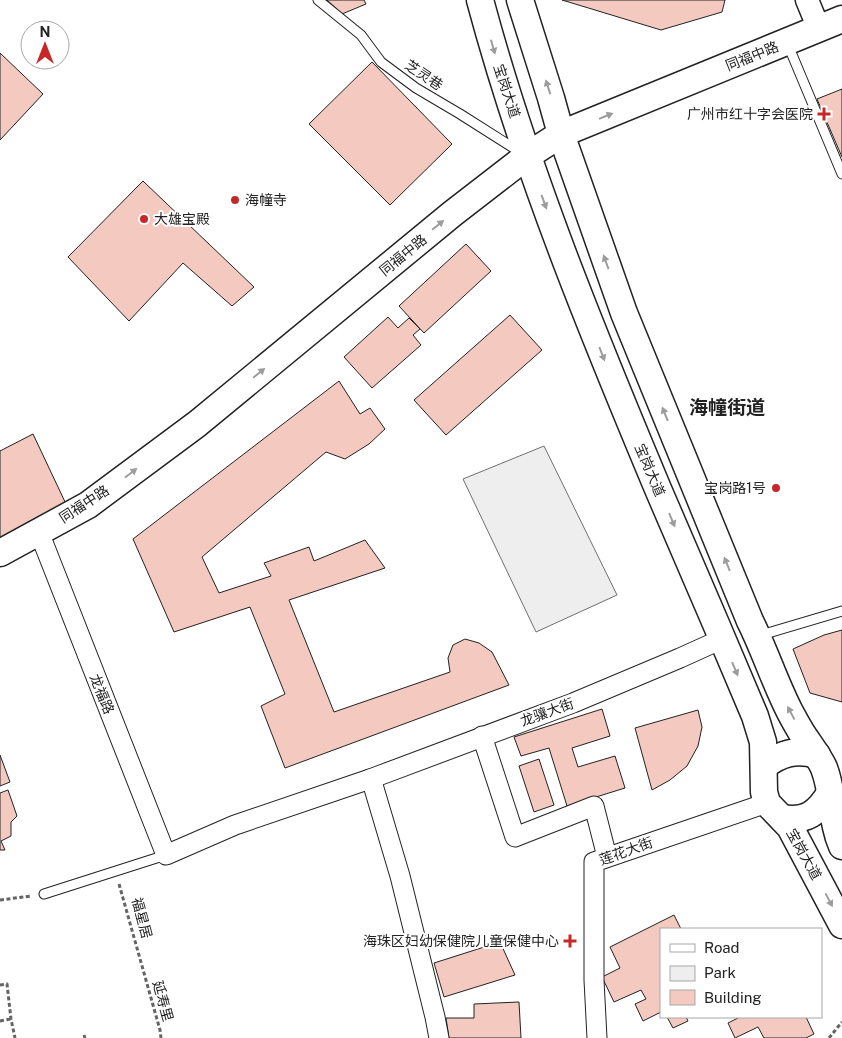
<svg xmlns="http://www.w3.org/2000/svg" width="842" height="1038" font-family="'Public Sans','Noto Sans SC',sans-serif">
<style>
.green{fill:#eee;stroke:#6f6f6f}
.building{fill:#f3c9c0;stroke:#222}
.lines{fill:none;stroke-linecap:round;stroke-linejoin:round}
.service-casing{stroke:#222;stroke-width:11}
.minor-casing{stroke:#222;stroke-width:21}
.tertiary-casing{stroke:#222;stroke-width:25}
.secondary-casing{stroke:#222;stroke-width:29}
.path{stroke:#646464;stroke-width:3;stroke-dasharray:4 2.5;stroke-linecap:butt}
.service{stroke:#fff;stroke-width:9}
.minor{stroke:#fff;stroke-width:19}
.tertiary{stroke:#fff;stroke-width:22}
.secondary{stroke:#fff;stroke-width:26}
.oneway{fill:#9c9c9c}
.poi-dot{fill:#c62828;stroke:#fff;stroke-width:2}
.labels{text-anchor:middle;stroke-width:4;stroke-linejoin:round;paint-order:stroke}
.street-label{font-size:14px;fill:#222;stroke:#fff}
.poi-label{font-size:14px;fill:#222;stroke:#fff;text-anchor:end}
.district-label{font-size:19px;font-weight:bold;fill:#222;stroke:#fff}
</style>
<rect width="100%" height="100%" fill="#fff"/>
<path class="green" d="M544 446 617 595 536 632 463 479Z"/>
<g class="building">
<path d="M327 0H364L366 4 342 14Z"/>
<path d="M562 0H725L722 12 661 30Z"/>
<path d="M0 53 43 94 0 140Z"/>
<path d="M372 62 452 144 390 205 309 124Z"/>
<path d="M842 89V157L817 99Z"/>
<path d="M143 181 254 287 232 306 183 263 129 321 68 257Z"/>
<path d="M466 244 491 271 424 333 399 306Z"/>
<path d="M510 315 542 350 446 435 414 400Z"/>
<path d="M388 317 398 328 409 318 420 329 413 335 421 345 372 388 344 357Z"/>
<path d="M339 381 360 414 370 408 385 429 369 444 345 459 326 452 202 557 219 593 271 576 264 563 309 547 314 561 365 540 385 568 289 600 334 712 450 672 448 658 453 645 465 639 479 643 492 652 509 685 285 768 261 706 285 694 250 607 174 632 133 539Z"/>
<path d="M33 434 66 504 0 541V451Z"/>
<path d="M842 630V702L810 693 793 649 824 635Z"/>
<path d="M602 709 610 736 572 748 578 767 615 756 625 788 567 806 549 748 521 756 514 737Z"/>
<path d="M698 710 702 727 698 746 687 766 670 780 652 790 635 728Z"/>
<path d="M0 755 10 782 0 786Z"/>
<path d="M539 759 554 805 534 812 519 766Z"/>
<path d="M8 790 17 816 11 822V836L1 841 5 850H0V793Z"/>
<path d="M674 915 681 929H661V1012L643 1021 635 1004 646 999 641 990 614 1002 602 977 620 968 610 947Z"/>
<path d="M500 942 515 975 444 997 434 963Z"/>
<path d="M519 1002 521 1038H449L446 1018H474V1004Z"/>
<path d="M667 1017H686L688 1021 673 1028Z"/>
<path d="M738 1017H806L814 1034 806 1038H764L758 1027 735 1038 728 1023 738 1018Z"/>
</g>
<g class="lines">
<defs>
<g id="service">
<path d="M318 0 361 35 381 62 416 88 460 114 520 152"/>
<path d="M788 45 842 174"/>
<path d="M758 636 842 611"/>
<path d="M44 894 166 855"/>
</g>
<g id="minor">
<path d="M39 532 166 855 235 825 370 779 573 703 680 658 722 639"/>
<path d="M482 736 515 837 594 806 607 857"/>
<path d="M370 779 373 785 400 876 435 1017 439 1038"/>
<path d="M597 1038 594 980V862L767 803"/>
</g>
<path id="tertiary" d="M807 0 819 29"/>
<g id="secondary">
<path d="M480 0C525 168 591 329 658 489 691 565 723 640 755 716L763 742 764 792 767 803 790 827 842 925"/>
<path d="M520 0 551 98 561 134 624 313 750 621C765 651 775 683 790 712 796 723 801 733 808 742 814 751 820 759 824 768 834 794 831 821 842 846"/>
<path d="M0 553 88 505 197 424 452 214 527 156 561 134 842 19"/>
<path d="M764 766C781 753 796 749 817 755"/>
<path d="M782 818C806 822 818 813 830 793"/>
</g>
</defs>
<use href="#service" class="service-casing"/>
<use href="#minor" class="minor-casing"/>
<use href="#tertiary" class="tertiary-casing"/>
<use href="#secondary" class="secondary-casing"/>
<g class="path">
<path d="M119 884 160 1030 161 1038"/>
<path d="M0 900 31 896"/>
<path d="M0 985 7 984 11 1019 15 1038"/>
<path d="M0 1021 11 1019"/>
<path d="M84 1035 85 1038"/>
<path d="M829 1038 842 1022"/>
</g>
<use href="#service" class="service"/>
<use href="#minor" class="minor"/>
<use href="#tertiary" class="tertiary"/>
<use href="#secondary" class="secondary"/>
</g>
<defs><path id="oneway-solid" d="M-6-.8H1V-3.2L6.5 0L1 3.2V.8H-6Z" transform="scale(1.25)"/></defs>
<g class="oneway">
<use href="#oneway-solid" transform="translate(493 47) rotate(74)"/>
<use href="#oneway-solid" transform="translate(548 87) rotate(-108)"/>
<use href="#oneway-solid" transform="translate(606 116) rotate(-22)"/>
<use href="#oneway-solid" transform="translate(544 202) rotate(70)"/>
<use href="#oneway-solid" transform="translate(438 225) rotate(-39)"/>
<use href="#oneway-solid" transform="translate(606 262) rotate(-110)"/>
<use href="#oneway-solid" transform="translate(602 354) rotate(69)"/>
<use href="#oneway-solid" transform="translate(259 373) rotate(-39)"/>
<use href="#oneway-solid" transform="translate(665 414) rotate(-112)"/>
<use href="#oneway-solid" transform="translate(131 473) rotate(-37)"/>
<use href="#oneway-solid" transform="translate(672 520) rotate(67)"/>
<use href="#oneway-solid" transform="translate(727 564) rotate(-112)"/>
<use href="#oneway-solid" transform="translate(735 669) rotate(67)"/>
<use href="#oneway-solid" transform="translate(791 713) rotate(-118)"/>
<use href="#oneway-solid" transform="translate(829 900) rotate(62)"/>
</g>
<g class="poi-dot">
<path d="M821.5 106.5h5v5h5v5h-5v5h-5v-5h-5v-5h5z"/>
<circle cx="235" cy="200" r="5"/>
<circle cx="144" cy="219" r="5"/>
<circle cx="776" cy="488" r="5"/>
<path d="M567.5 933.5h5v5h5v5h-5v5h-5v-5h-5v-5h5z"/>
</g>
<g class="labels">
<g class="street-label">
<text transform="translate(752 56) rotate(-22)" y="5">同福中路</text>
<text transform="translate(424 75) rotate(34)" y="5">芝灵巷</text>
<text transform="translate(507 91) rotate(72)" y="5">宝岗大道</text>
<text transform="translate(403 255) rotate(-39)" y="5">同福中路</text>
<text transform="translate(650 470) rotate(67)" y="5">宝岗大道</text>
<text transform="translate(84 504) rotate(-33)" y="5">同福中路</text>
<text transform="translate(102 694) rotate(68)" y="5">龙福路</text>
<text transform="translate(547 712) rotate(-20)" y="5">龙骧大街</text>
<text transform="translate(626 851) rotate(-20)" y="5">莲花大街</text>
<text transform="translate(804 854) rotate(61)" y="5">宝岗大道</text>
<text transform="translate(142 918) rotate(75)" y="5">福星居</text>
<text transform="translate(163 1001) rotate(74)" y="5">延寿里</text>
</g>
<g class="poi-label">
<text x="813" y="119">广州市红十字会医院</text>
<text x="245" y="205" text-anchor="start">海幢寺</text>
<text x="154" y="224" text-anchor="start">大雄宝殿</text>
<text x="766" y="493">宝岗路1号</text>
<text x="559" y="946">海珠区妇幼保健院儿童保健中心</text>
</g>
<g class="district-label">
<text x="727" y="414">海幢街道</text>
</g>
</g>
<rect x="660" y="928" width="162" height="90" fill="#ffffff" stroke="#a7a7a7"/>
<rect x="670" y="944" width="25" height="8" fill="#ffffff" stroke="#a7a7a7"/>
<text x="704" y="953" font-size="15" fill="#222222">Road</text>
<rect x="670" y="966" width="25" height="15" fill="#eeeeee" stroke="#a7a7a7"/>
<text x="704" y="978" font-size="15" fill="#222222">Park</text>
<rect x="670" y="990" width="25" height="15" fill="#f3c9c0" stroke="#a7a7a7"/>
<text x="704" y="1003" font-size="15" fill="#222222">Building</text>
<g transform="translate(45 45)"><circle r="24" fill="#ffffff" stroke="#a7a7a7"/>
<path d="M0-4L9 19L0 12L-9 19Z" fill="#c62828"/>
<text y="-8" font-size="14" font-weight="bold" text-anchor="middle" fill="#222222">N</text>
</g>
</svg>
